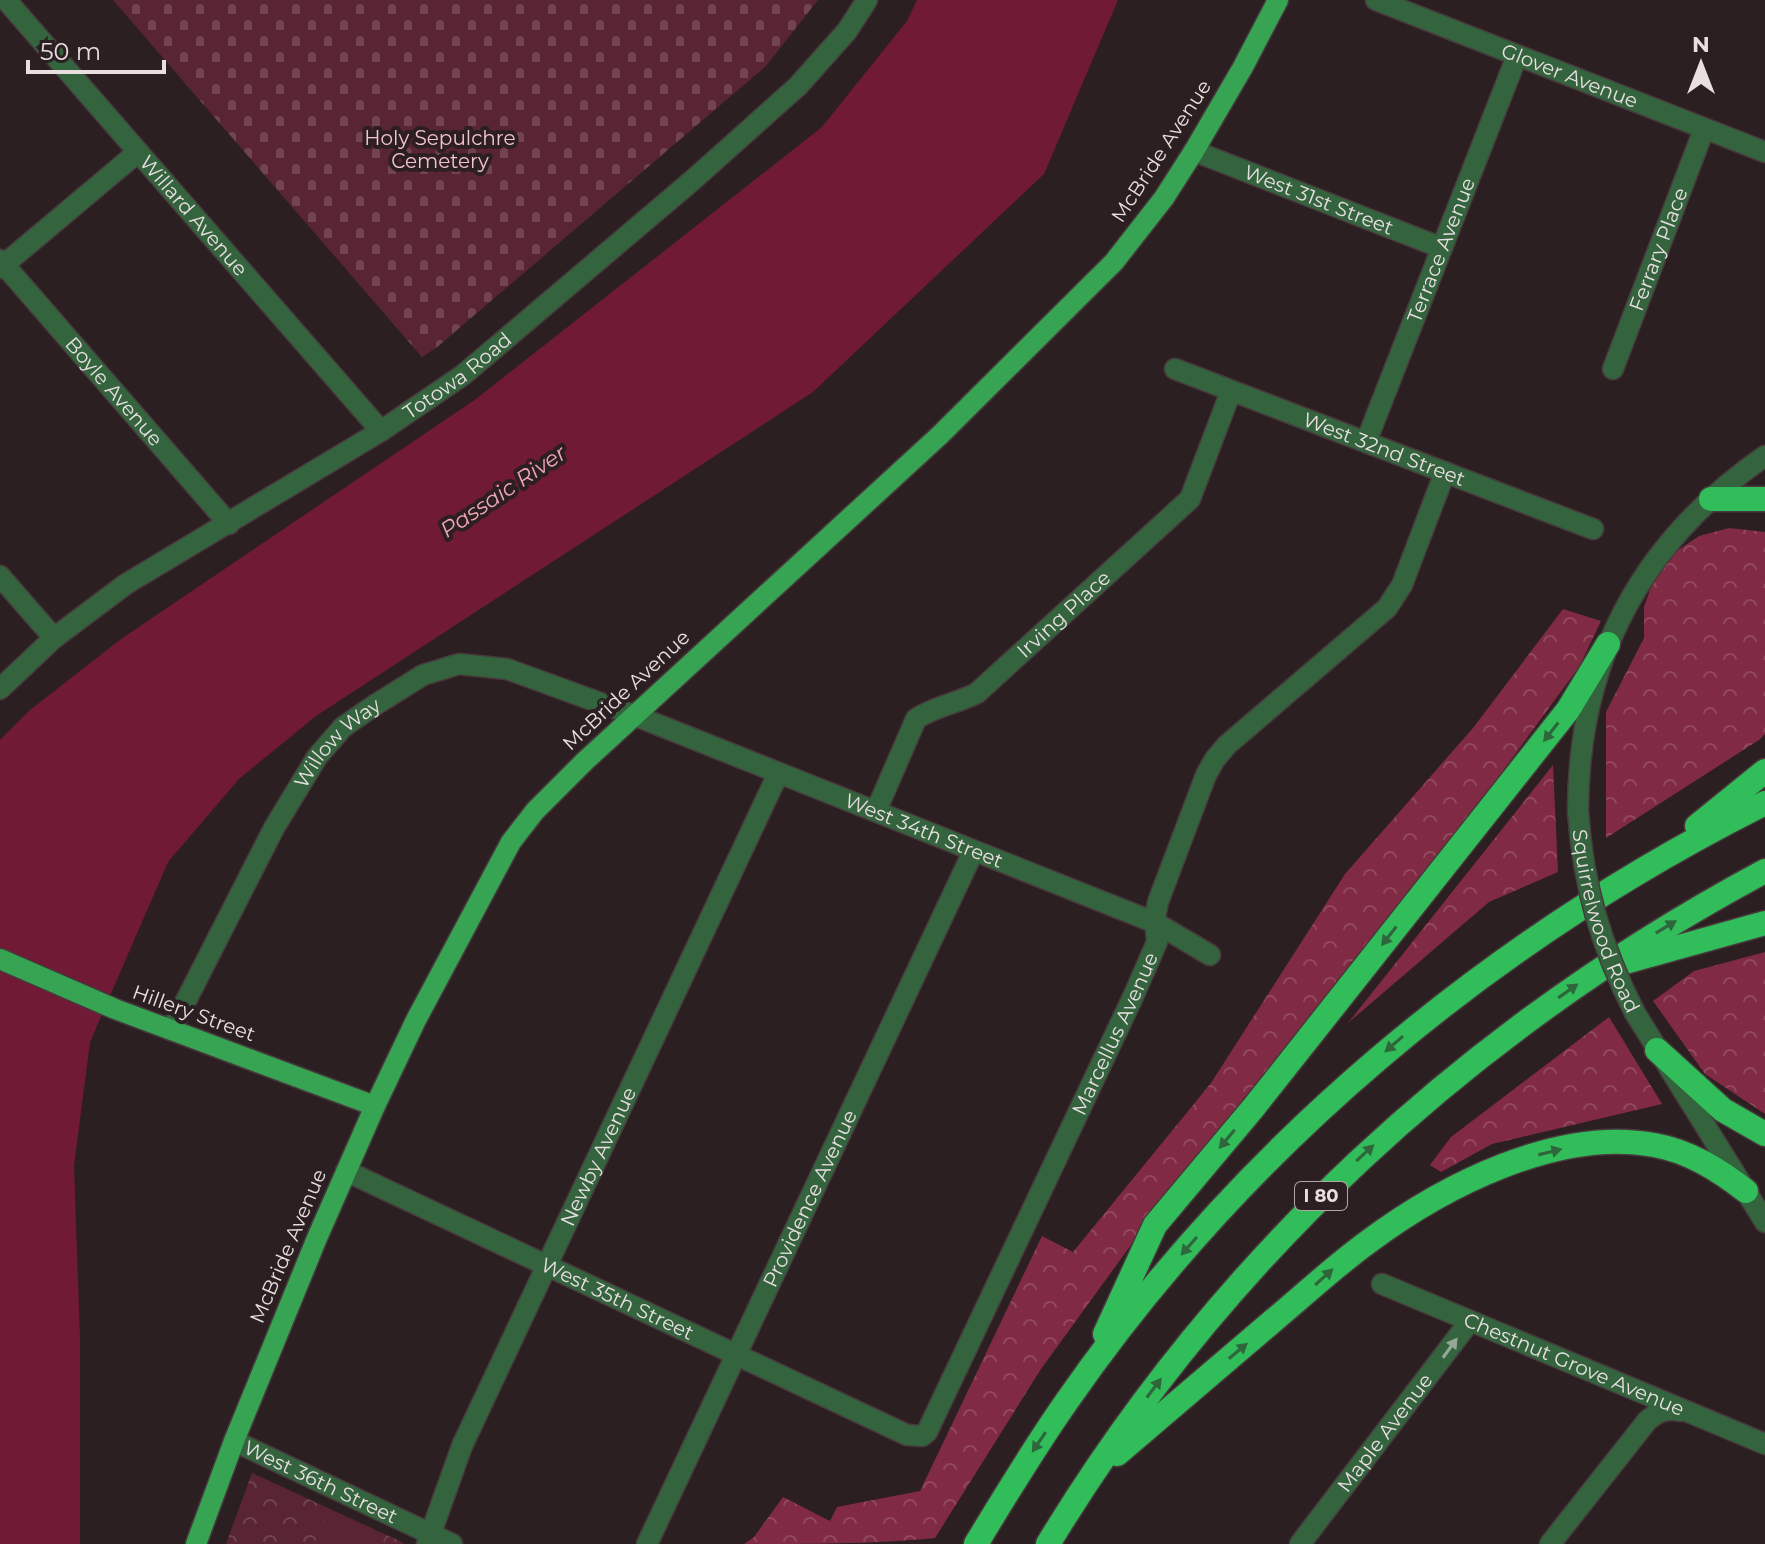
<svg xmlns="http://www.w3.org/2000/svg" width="1765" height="1544" font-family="Montserrat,sans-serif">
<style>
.forest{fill:url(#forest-crowns)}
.cemetery{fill:url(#cemetery-stones)}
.park{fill:url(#park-crowns)}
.pitch{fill:#5a2533}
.water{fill:#701a36}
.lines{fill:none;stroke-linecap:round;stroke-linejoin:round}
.minor-casing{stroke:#463a3c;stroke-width:23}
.major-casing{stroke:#463a3c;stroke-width:23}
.highway-casing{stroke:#463a3c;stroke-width:27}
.minor{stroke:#34643e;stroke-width:20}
.major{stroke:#36a453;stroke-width:20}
.highway{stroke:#32bd5b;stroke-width:24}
.minor-bridge-casing{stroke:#463a3c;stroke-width:23;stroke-linecap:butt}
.minor-bridge{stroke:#34643e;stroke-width:20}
.oneway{fill:#2f663b}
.oneway2{fill:#98a898}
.labels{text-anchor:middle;stroke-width:8;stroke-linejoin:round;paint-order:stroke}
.shield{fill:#2c1f21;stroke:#b0a5a7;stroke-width:2}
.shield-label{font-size:18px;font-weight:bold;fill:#e9dfe1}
.street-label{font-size:20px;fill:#e9dfe1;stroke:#2c1f21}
.park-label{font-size:20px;fill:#f6c2cc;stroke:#2c1f21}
.water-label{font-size:22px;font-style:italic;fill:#f1a7b6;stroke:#2c1f21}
</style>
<defs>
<pattern id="forest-crowns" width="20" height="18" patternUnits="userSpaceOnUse" patternTransform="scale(2)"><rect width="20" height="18" fill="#802a43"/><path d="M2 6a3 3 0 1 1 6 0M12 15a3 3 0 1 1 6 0" fill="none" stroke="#92485e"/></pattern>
<pattern id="cemetery-stones" width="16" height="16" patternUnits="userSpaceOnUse" patternTransform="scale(2)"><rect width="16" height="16" fill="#5a2533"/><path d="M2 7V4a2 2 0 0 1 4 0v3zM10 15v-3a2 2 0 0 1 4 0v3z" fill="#724450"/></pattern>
<pattern id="park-crowns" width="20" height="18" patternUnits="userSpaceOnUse" patternTransform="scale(2)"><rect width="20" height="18" fill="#5a2533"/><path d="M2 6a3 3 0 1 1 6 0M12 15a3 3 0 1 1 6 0" fill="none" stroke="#724450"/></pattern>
</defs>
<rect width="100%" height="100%" fill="#2c1f21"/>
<g class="forest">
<path d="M1729 528 1765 532V734L1759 740 1606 838V712L1644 638V607L1654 578 1674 553 1699 536Z"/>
<path d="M1563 609 1601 621 1579 667 1485 795 1168 1194 1041 1369 935 1538C878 1544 803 1544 744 1544L754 1537 783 1497 830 1521 837 1507 920 1491 1042 1236 1073 1252 1211 1083 1345 874 1473 728Z"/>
<path d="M1553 765 1558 872 1489 902 1348 1023Z"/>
<path d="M1765 952V1114L1705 1074 1653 1001 1694 971Z"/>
<path d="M1609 1017 1662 1104 1492 1144 1441 1172 1430 1165 1451 1137Z"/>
</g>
<path class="cemetery" d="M113 0H818L765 67 436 348 422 357Z"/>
<path class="park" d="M252 1473 404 1543 403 1544H226Z"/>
<path class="pitch" d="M328 1512 385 1537 382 1544H314Z"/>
<path class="water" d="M917 0H1118L1044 174 813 392 316 716 239 779 168 862 90 1042 74 1166 80 1338V1544H0V740L30 710 121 639 476 399 822 127 907 21Z"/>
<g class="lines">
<defs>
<g id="minor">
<path id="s1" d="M6 0 381 431"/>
<path id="s2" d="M1376 0 1765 152"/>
<path id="s3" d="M1194 151 1442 248"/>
<path id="s4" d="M0 260 229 524"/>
<path d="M0 268 138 152"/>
<path id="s5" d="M1175 369 1593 529"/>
<path id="s6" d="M1613 369 1704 129"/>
<path id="s7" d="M1366 442 1517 56"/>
<path d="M0 576 54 638"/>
<path id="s8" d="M0 689 54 638 126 584 381 431 463 375 694 179 798 86 847 31 867 0"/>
<path id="s9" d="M876 811 916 719C933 707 958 703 977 693L1190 499 1231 391"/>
<path d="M1578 811C1578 660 1641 542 1765 456"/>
<path d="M1635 1013 1765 1222"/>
<path id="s10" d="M171 1030 274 828 317 757 343 727 375 705 423 675 459 664 507 669 636 716 1156 923 1210 955"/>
<path id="s11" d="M346 1171 907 1435 922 1436 927 1432 1132 999 1157 942 1155 917 1158 902 1206 775 1215 759 1227 745 1387 608 1402 585 1445 472"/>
<path id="s12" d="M1382 1284 1765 1444"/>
<path id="s13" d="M234 1441 452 1544"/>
<path id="s14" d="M427 1544 462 1446 778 774"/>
<path id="s15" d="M647 1544 973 852"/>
<path id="s16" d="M1300 1544 1470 1321"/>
<path d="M1550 1544 1647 1421C1658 1411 1667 1408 1681 1411"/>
</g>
<g id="major">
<path d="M0 959 115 1009 375 1106"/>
<path d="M196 1544 234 1441 317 1238 375 1106 416 1020 511 842 535 811 585 761 940 435 1114 262 1164 198 1194 151 1243 67 1278 0"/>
</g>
<g id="highway">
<path d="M1711 499H1765"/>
<path d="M1697 826 1765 771"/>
<path d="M1625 962 1765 923"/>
<path d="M1657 1050 1723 1110 1765 1134"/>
<path d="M1105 1334 1155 1225 1254 1107 1568 710 1608 644"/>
<path d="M1117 1454C1170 1409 1222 1364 1274 1320 1305 1294 1335 1266 1368 1242 1443 1186 1558 1127 1654 1145 1689 1151 1719 1170 1746 1191"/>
<path d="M976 1544C1005 1496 1034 1448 1067 1401 1244 1146 1488 942 1765 803"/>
<path d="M1048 1544C1222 1257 1470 1029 1765 871"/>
</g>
</defs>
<use href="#minor" class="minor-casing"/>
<use href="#major" class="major-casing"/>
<use href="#highway" class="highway-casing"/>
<use href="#minor" class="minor"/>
<use href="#major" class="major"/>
<use href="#highway" class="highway"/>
<defs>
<g id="minor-bridge">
<path id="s17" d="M1578 811C1583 886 1601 946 1635 1013"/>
</g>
</defs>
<use href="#minor-bridge" class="minor-bridge-casing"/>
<use href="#minor-bridge" class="minor-bridge"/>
</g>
<defs><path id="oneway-solid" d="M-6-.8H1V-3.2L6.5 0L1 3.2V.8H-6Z" transform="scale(2)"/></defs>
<g class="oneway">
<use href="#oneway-solid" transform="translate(1551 732) rotate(128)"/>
<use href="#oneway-solid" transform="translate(1666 927) rotate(-31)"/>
<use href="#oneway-solid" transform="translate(1389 936) rotate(128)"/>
<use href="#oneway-solid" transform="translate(1568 991) rotate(-35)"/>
<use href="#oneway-solid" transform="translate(1394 1044) rotate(139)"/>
<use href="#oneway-solid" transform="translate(1227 1139) rotate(130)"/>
<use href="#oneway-solid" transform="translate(1550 1152) rotate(-14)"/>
<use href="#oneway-solid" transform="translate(1365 1153) rotate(-43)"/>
<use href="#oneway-solid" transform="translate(1189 1246) rotate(131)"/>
<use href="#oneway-solid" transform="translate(1324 1277) rotate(-42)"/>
<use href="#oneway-solid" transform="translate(1238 1351) rotate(-40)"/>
<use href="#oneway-solid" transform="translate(1154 1388) rotate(-53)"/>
<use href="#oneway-solid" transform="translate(1039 1442) rotate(124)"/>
</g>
<use class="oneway2" href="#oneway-solid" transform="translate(1450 1348) rotate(-54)"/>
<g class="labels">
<rect class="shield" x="1295" y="1182" width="52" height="28" rx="6"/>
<g class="shield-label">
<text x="1321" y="1202">I 80</text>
</g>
<g class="street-label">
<text dy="7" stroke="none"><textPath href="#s2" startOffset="208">Glover Avenue</textPath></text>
<text transform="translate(1161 151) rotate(-57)" y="7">McBride Avenue</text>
<text dy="7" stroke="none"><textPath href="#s3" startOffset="134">West 31st Street</textPath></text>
<text dy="7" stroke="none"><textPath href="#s1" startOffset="286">Willard Avenue</textPath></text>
<text dy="7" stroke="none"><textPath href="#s7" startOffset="206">Terrace Avenue</textPath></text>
<text dy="7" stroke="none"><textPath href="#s6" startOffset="128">Ferrary Place</textPath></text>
<text dy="7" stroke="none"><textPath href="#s8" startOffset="556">Totowa Road</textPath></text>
<text dy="7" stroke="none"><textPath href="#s4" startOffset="174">Boyle Avenue</textPath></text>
<text dy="7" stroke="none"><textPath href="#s5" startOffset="224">West 32nd Street</textPath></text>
<text dy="7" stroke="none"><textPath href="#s9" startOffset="284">Irving Place</textPath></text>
<text transform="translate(626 690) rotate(-43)" y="7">McBride Avenue</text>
<text dy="7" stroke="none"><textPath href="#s10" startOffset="334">Willow Way</textPath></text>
<text dy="7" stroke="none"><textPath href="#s10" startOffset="978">West 34th Street</textPath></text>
<text dy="7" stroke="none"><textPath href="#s17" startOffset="114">Squirrelwood Road</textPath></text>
<text transform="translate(194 1013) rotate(20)" y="7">Hillery Street</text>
<text dy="7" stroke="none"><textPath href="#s11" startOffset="1082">Marcellus Avenue</textPath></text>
<text dy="7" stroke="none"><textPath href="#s14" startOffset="424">Newby Avenue</textPath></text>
<text dy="7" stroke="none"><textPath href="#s15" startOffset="382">Providence Avenue</textPath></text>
<text transform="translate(288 1246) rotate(-67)" y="7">McBride Avenue</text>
<text dy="7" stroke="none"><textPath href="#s11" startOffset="300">West 35th Street</textPath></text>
<text dy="7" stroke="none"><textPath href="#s12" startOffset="208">Chestnut Grove Avenue</textPath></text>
<text dy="7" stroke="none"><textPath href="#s16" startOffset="140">Maple Avenue</textPath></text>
<text dy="7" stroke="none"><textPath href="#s13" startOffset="96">West 36th Street</textPath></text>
</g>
<g class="park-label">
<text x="440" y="145">Holy Sepulchre<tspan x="440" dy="23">Cemetery</tspan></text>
</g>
<g class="water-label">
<text transform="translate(503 491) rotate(-34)" y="8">Passaic River</text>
</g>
</g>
<g transform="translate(1701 64)" stroke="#2c1f21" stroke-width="6" paint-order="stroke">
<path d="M0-6L14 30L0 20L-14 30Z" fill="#e9dfe1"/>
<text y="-12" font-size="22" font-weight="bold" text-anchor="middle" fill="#e9dfe1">N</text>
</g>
<path d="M28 60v12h136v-12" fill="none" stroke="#e9dfe1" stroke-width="4"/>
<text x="40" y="60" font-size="24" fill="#e9dfe1" stroke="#2c1f21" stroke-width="6" paint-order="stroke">50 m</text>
</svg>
